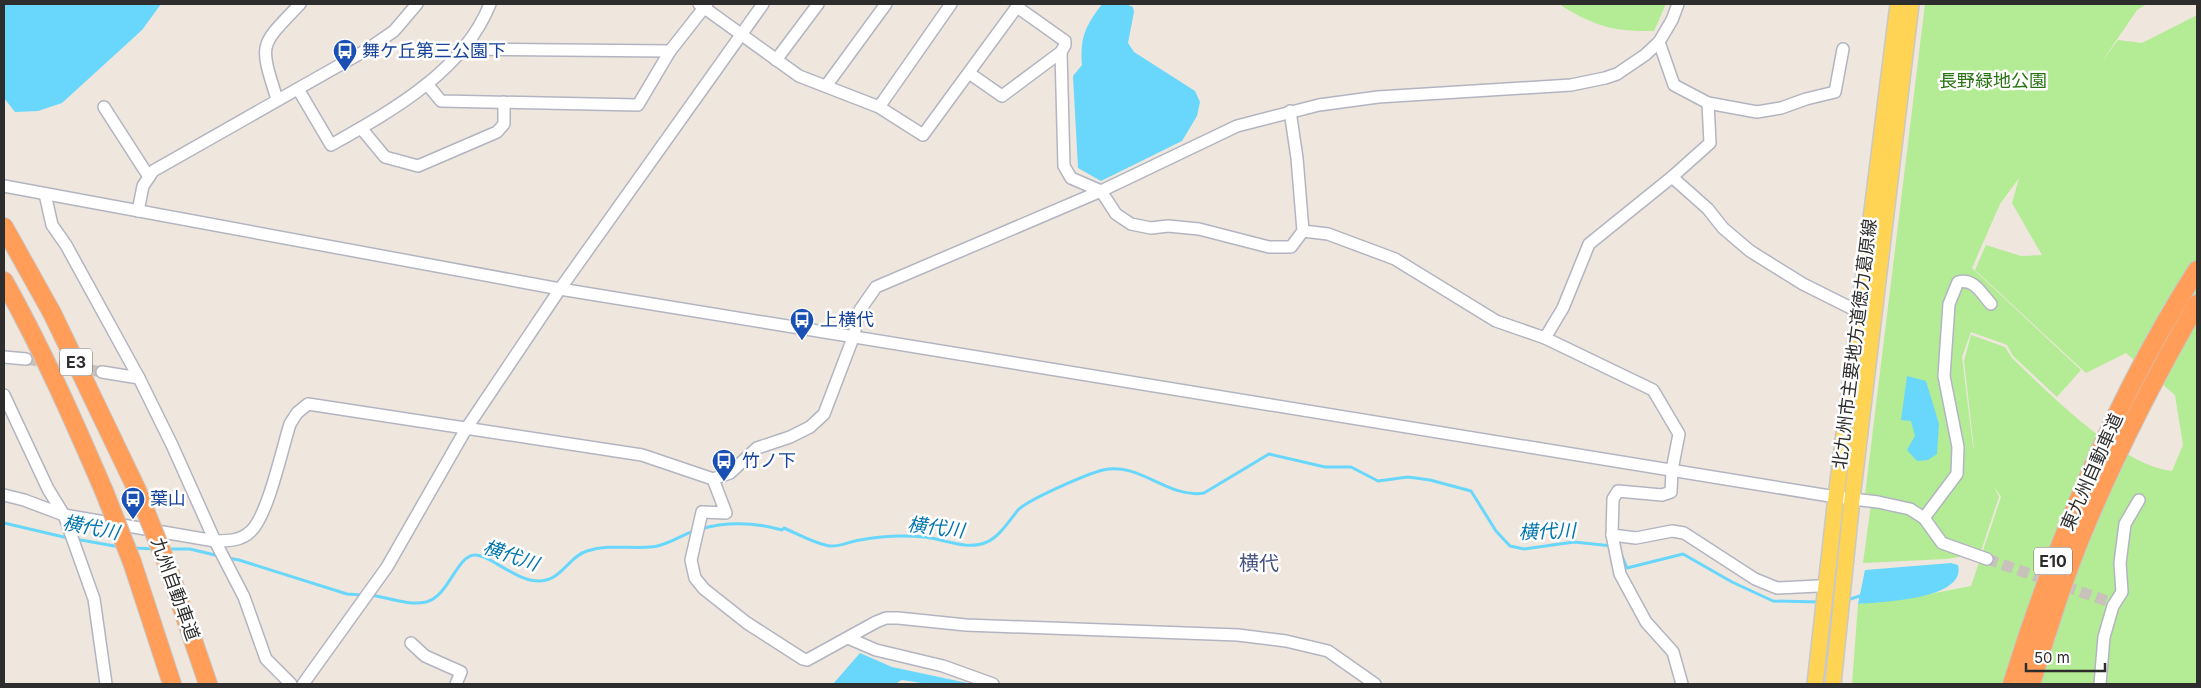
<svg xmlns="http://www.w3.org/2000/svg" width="2201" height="688" font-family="Inter,'Noto Sans JP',sans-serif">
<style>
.green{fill:#b4eb95;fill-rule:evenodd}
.water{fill:#68d7fb}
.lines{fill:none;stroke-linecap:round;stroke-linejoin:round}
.stream{stroke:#68d7fb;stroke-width:3}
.minor-tunnel{stroke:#c8c2bb;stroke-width:11;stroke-dasharray:11 5.5;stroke-linecap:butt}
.minor-casing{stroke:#b2b5c1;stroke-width:14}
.major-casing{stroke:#c8c8c8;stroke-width:18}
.highway-casing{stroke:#c8c8c8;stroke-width:20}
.minor{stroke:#fff;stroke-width:11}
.major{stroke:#ffd354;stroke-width:15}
.highway{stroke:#ff9d59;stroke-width:18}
.highway-bridge-casing{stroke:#c8c8c8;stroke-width:20;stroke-linecap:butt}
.highway-bridge{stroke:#ff9d59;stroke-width:18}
.labels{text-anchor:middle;stroke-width:5;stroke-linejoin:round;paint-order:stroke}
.shield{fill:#fff;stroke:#6c6c6c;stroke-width:1}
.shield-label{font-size:16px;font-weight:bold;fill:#2d2d2d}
.transit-label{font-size:18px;fill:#164399;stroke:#fff;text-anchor:start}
.park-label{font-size:18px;fill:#297313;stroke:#fff}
.street-label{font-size:18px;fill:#2d2d2d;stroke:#fff}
.water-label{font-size:19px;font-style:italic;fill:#0076ad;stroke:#fff}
.quarter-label{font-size:20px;fill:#485383;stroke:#fff}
</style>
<rect width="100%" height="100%" fill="#efe7de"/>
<g class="green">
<path d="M1559 4H1666L1654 31C1614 32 1593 26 1559 4Z"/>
<path d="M1925 4H2147L2137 10 2101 63 2118 40 2142 43 2197 15V684H1852L1858 604 1904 599 1971 586 2001 497 1994 486 1999 497 1980 554 1946 559 1863 563 1872 497 1865 495ZM2019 178 2012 203 2042 255 2021 256 1986 245 1975 270 2086 373 2126 353 2175 395 2183 445 2172 471C2118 464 2051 395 2012 358L2005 347 1971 335 1964 361 1974 449 1973 446 1962 357 1971 332 2007 345 2013 356 2057 397 2081 370 1972 268 2000 204Z"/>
</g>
<g class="water">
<path d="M4 4H161L142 30 62 103 38 111 15 112 4 98Z"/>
<path d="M1102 4H1126L1133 7 1134 12 1128 43 1134 52 1195 91 1200 102 1197 116 1182 141 1101 181 1078 168 1073 76 1082 65C1080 37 1085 27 1102 4Z"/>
<path d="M1907 376 1926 381 1939 424 1937 454 1928 460 1917 461 1907 450 1915 436 1911 421 1901 420Z"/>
<path d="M1951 563 1958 565C1967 600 1879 602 1858 604L1865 570Z"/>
<path d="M860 653 892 667 972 684H928L902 680 895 684H833Z"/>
</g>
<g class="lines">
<g class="stream">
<path d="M4 523 68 538"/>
<path d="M700 529C728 521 754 522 782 530L784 528C798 534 815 544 830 546 839 547 851 541 860 540 881 536 903 535 924 537 945 539 966 551 987 542 1000 536 1009 521 1018 510 1029 499 1087 474 1103 470 1139 461 1168 499 1204 493L1269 454 1325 467H1351L1378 481 1408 477 1430 480 1471 491 1496 531 1510 546 1524 549 1574 542 1612 546"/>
<path d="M75 539 120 547"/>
<path d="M134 548 155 549"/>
<path d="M166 549H190L219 556"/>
<path d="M1619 549 1627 568 1683 554 1732 582 1773 601 1819 602"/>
<path d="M228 558 239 560 347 594 363 595"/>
<path d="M370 595C387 597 408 606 426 602 449 596 456 557 474 555 488 553 516 582 540 581 562 580 569 556 587 551 609 544 629 549 651 547 667 546 679 536 694 531"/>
<path d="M1847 600 1863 595"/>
</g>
<g class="minor-tunnel">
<path d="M26 359 102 372"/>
<path d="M1987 559 2107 601"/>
</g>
<defs>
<g id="minor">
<path d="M699 4 799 76 879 107 923 135 1019 4"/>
<path d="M1659 42 1674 85 1708 103 1757 112 1781 108 1806 99 1835 92 1843 49"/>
<path d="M463 49 670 51"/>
<path d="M1061 52 1064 166 1071 178 1101 191 1116 214 1131 224 1151 228 1168 226 1199 229 1269 247H1291L1303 231 1297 158 1290 111"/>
<path d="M776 60 818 4"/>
<path d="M969 73 1002 96 1061 52 1065 45V41L1017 7"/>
<path d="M427 84 441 101 638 105 670 51 707 4"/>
<path d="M826 86 886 4"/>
<path d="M298 89 331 145C391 111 463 72 490 4"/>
<path d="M277 99C259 42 259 47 300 4"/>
<path d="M104 107 149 177"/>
<path d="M879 107 951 4"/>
<path d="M361 128 385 157 418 166 497 132 504 124V102"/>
<path d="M1672 177 1708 209 1723 228 1750 251 1803 284 1859 312"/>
<path d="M4 186 560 289 1836 497 1878 502 1910 509 1924 518 1942 543 1987 559"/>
<path d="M45 194 52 225 66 245 139 378 172 445 215 541 244 597 266 659 291 684"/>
<path d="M138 211 143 186 153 171 368 49 394 31 417 4"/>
<path d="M1303 231 1328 234 1395 259 1496 321 1545 338 1653 390 1679 434 1672 470 1671 492 1662 495 1618 491 1613 499 1612 535 1620 574 1646 622 1673 652 1682 684"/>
<path d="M1545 338 1563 308 1589 244 1672 177 1710 143 1708 103"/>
<path d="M4 357 26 359"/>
<path d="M102 372 139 378"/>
<path d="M4 395 48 489 64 515 94 599 106 684"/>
<path d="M713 479 726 513 702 512 691 560 695 578 704 589 747 623 803 659 807 660 876 622 886 618H898L966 625 1238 635 1286 641 1328 651 1375 684"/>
<path d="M4 495 24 500 64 515 215 541C228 541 241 541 251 531 268 515 282 449 290 424L297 413 308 404 642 455 713 479 730 473 757 448 790 437 810 427 824 414 853 338 860 310 876 287 1101 191 1237 126 1319 105 1378 97 1571 85 1605 78 1617 74 1645 55 1659 42 1672 20 1678 4"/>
<path d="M1924 518 1957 474 1958 447 1944 376 1949 304 1958 282C1974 278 1981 293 1991 304"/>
<path d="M1612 535 1636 538 1672 531 1684 533 1755 579 1777 588 1818 586"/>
<path d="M848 638 876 650 943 666 993 684"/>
<path d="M411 643 425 656 461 672 456 684"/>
<path d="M303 684 387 567 466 429 560 289 763 4"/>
<path d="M2100 684 2104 637 2113 606 2122 592 2120 563 2125 524 2139 500"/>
</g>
<g id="major">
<path d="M1815 684 1836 497 1898 4"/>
<path d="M1833 684 1852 499 1911 4"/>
</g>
<g id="highway">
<path d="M4 227 52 313 137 490"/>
<path d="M4 281C42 349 73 419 104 491"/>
<path d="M132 562 172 684"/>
<path d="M168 567 208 684"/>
<path d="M2012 684C2057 540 2115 398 2197 270"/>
<path d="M2031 684C2048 629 2065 573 2088 520 2120 445 2157 373 2197 304"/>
</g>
</defs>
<use href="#minor" class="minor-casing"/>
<use href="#major" class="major-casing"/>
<use href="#highway" class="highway-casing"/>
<use href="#minor" class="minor"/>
<use href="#major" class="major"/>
<use href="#highway" class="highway"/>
<defs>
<g id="highway-bridge">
<path d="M137 490 168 567"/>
<path d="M104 491 132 562"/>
</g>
</defs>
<use href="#highway-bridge" class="highway-bridge-casing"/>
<use href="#highway-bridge" class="highway-bridge"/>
</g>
<defs>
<symbol id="bus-pin" viewBox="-11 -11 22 30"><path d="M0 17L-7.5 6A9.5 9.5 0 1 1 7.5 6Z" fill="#1a4fb4" stroke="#fff"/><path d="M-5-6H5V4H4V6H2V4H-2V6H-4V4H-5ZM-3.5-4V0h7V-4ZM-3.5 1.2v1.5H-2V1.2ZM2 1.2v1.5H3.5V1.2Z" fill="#fff"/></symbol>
</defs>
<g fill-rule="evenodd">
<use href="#bus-pin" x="331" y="37" width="28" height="38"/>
<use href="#bus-pin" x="788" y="306" width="28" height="38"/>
<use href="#bus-pin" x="710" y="447" width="28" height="38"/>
<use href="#bus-pin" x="119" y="485" width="28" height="38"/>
</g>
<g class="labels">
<g class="shield">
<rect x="60" y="348.5" width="32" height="27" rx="4"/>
<rect x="2034" y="547.5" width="38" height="27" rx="4"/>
</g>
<g class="shield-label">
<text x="76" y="368">E3</text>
<text x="2053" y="567">E10</text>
</g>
<g class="transit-label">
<text x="362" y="57">舞ケ丘第三公園下</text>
<text x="820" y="326">上横代</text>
<text x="742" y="467">竹ノ下</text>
<text x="150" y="505">葉山</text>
</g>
<g class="park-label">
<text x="1993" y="87">長野緑地公園</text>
</g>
<g class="street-label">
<text transform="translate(1855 344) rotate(-83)" y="6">北九州市主要地方道徳力葛原線</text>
<text transform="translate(2092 472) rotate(-66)" y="6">東九州自動車道</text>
<text transform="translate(175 589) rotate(70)" y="6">九州自動車道</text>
</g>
<g class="water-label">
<text transform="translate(91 527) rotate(11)" y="7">横代川</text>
<text transform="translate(936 527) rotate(7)" y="7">横代川</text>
<text transform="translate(1547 531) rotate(-2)" y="7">横代川</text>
<text transform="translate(511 555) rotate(19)" y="7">横代川</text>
</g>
<g class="quarter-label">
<text x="1259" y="570">横代</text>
</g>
</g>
<rect width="2201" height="688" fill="none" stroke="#2d2d2d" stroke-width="10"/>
<path d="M2026 663v8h79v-8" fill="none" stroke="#2d2d2d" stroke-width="2.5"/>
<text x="2034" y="663" font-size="15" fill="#2d2d2d" stroke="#ffffff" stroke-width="4" paint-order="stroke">50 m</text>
</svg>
